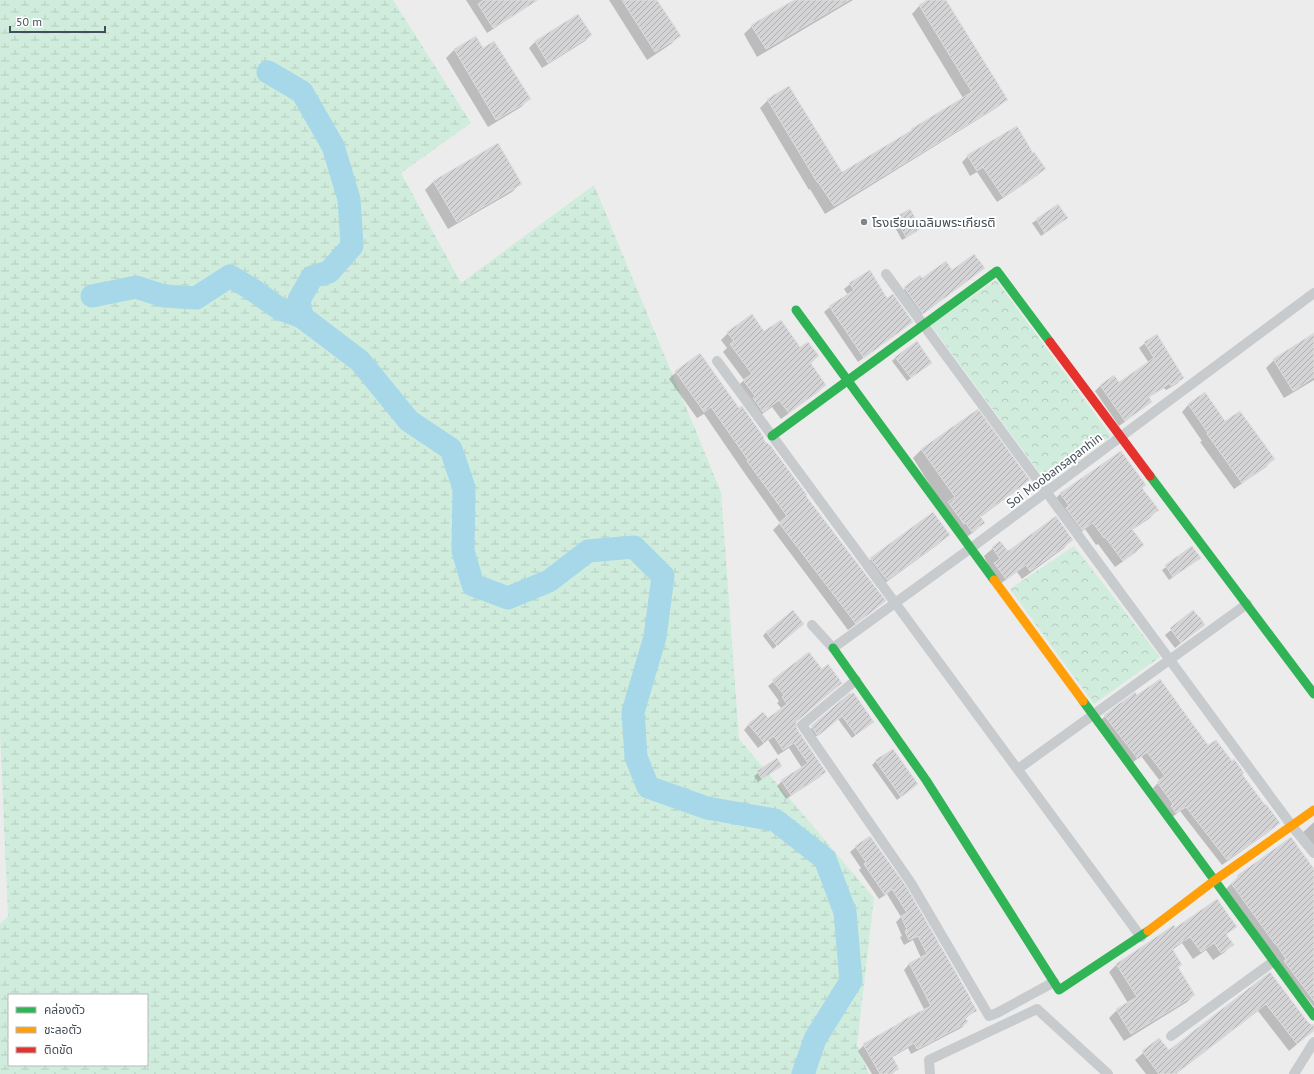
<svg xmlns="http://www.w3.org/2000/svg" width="1314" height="1074" font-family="'PT Sans','Noto Sans Thai',sans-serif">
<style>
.forest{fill:url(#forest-crowns)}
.wetland{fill:url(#wetland-marsh);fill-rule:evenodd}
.shadow{fill:#0003}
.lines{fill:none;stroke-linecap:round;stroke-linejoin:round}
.river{stroke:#a6d8e9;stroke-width:23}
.building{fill:url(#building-hatch);stroke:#dededf}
.street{stroke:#c8cbcd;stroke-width:10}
.fast{stroke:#30b455;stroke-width:9}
.slow{stroke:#ff9f0a;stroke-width:9}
.jam{stroke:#e5322d;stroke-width:9}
.poi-dot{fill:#7f858c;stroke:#fff;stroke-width:1.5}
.labels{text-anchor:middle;stroke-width:4;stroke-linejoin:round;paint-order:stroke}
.poi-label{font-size:13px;fill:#444e58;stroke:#fff;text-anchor:start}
.street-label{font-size:13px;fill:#444e58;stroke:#fff}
</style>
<defs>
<pattern id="forest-crowns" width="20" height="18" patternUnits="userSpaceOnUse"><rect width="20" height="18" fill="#d0ecdc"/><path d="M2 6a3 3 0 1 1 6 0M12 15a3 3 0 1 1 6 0" fill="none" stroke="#b4ccbf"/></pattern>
<pattern id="wetland-marsh" width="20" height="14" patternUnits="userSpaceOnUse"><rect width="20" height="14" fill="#d0ecdc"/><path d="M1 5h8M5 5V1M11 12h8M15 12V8" fill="none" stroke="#b4ccbf"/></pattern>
<pattern id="building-hatch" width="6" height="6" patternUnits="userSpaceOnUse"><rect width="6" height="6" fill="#d4d4d6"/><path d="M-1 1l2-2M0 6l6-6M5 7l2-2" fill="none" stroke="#aeaeb0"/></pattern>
</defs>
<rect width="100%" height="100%" fill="#edecec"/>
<g class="forest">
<path d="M996 280 1111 436 1047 483 931 325Z"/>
<path d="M1074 546 1160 657 1094 704 1010 589Z"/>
</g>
<path class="wetland" d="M0 0H393L471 123 401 173 461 283 594 185 721 492 739 739 874 898 857 1045 869 1074H0V924L8 916 0 733ZM9 995H147V1065H9Z"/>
<g class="shadow">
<path d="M466 0H538L487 33Z"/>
<path d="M609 0H656L679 36 671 44 647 60Z"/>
<path d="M796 0H853L757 57 744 34 752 26Z"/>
<path d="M929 0H945L1006 99 998 107 825 214 810 189 809 190 760 108 768 100 841 174 963 98 912 14 920 5Z"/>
<path d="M578 15 591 35 585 41 542 68 529 48 535 42Z"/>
<path d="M475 38 482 49 529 99 521 107 488 127 446 58 454 50Z"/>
<path d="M497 145 520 184 512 192 448 229 425 190 433 182Z"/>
<path d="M1033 154 1044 169 1038 175 997 202 977 172 970 176 962 162 968 156Z"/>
<path d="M1058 205 1067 218 1041 236 1032 223Z"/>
<path d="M896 218 920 228 916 232 902 240 892 222Z"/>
<path d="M984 268 919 317 901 292 920 276 922 279 952 272Z"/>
<path d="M850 284 906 327 858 362 824 312 830 307 848 295 844 289Z"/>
<path d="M728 333H764L818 356 810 364 825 385 818 392 781 419 772 407 755 419 736 388 744 380 723 352 727 348 721 340Z"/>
<path d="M1314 335V380L1284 398 1266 368 1274 360Z"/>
<path d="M1145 343 1183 377 1178 383 1166 390 1164 388 1148 398 1151 402 1145 407 1119 426 1095 391 1100 386 1118 384 1149 363 1139 348Z"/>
<path d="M700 355 739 409 884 601 877 608 848 630 773 530 780 523 741 468 704 414 697 418 669 379 676 372Z"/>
<path d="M896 357 931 363 907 381 892 361Z"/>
<path d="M1189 404 1225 423 1273 459 1266 467 1234 489 1200 442 1202 441 1182 412Z"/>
<path d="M921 450 1028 480 1020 488 979 518 983 523 975 531 964 539 913 458Z"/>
<path d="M1142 488 1157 510 1150 518 1132 530 1143 545 1135 553 1115 567 1098 544 1096 545 1085 529 1075 537 1053 501 1061 493Z"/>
<path d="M949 535 940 543 878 588 863 567 871 559Z"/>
<path d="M1072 539 1064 548 1022 579 1017 572 997 586 984 556 1000 542 1008 552Z"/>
<path d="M1192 548 1196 561 1169 580 1162 570Z"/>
<path d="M1193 612 1203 625 1175 648 1165 635Z"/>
<path d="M799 627 773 649 763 636 766 632Z"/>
<path d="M809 653 795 723 796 729 825 772 820 777 786 799 777 786 782 781 802 768 789 748 778 755 768 740 758 748 744 730 749 724 768 720 782 709 777 703 779 701 768 686Z"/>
<path d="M850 695 873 722 852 738 838 719 813 739 808 731Z"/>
<path d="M1105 716 1208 746 1279 823 1274 828 1222 865 1180 811 1171 818 1153 788 1160 781 1141 756 1132 763 1100 721Z"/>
<path d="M776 759 781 766 758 782 754 776Z"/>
<path d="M876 761 913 788 897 800 872 765Z"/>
<path d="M1314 822V855L1299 836Z"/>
<path d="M870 837 975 1011 965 1019 967 1022 961 1028 911 1054 908 1048 891 1058 898 1069 892 1074H872L858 1051 864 1045 925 1011 904 970 909 964 921 958 913 940 904 945 900 937 902 936 896 922 901 917 887 894 879 899 859 870 861 868 850 852 856 847Z"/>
<path d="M1314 870V1007L1223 892 1238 877Z"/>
<path d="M1173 927 1175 929 1235 927 1226 935 1232 944 1225 952 1213 960 1206 950 1193 959 1182 943 1172 950 1181 965 1178 968 1194 995 1187 1002 1124 1041 1109 1018 1117 1010 1128 1003 1109 972 1116 965Z"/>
<path d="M1270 973 1306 1022 1310 1025 1314 1026V1030L1289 1051 1258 1011 1176 1074H1146L1135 1060 1159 1039 1168 1051Z"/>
</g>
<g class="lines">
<g class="river">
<path d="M268 72 302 92 333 146 349 199 352 246 329 272 312 277 299 300 302 317 360 361 409 421 451 449 464 488 463 551 473 585 508 598 549 581 588 551 634 547 663 576 655 637 633 712 636 757 648 787 707 808 775 820 825 859 845 912 851 981 815 1039 803 1074"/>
<path d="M92 296 136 287 164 296 196 298 230 276 253 290 280 309 302 317"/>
</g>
</g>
<g class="building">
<path d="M484 0H538L493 28 478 4Z"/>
<path d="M622 0H657L681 36 655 52Z"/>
<path d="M794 0H849L766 49 751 25Z"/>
<path d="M927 0H946L1008 100 834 206 818 182H817L767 99 789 86 842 172 912 130 911 129 972 92 919 5Z"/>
<path d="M578 14 592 35 548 63 535 41Z"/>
<path d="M476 36 483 48 494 41 531 99 496 120 454 49Z"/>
<path d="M1017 126 1033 153 1034 152 1046 169 1003 197 983 167 977 171 967 155Z"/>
<path d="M498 143 522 184 457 222 433 181Z"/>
<path d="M1058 204 1068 218 1045 233 1036 219Z"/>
<path d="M910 209 921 228 906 237 895 217Z"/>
<path d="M974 254 985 268 923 314 904 287 920 275 922 278 946 261 952 270Z"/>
<path d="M870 270 887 298 893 294 913 322 864 358 829 306 854 290 849 283Z"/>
<path d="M752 314 764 331 781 320 800 347 808 342 819 356 810 362 826 385 789 413 779 400 763 412 753 398 755 396 743 380 752 374 730 344 734 341 727 332Z"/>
<path d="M1314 333V377L1293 391 1273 359Z"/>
<path d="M1157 334 1184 378 1171 386 1170 383 1149 397 1152 402 1125 421 1100 385 1114 375 1119 382 1154 358 1144 342Z"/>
<path d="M917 341 932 363 911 378 895 357Z"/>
<path d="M700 353 739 408 742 406 763 436 765 442 770 445 807 495 806 496 886 601 856 624 779 523 787 516 747 461 748 460 711 407 704 412 675 371Z"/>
<path d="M1205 392 1225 421 1240 411 1275 459 1242 483 1207 434 1208 433 1188 404Z"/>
<path d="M978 409 1030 480 980 516 985 523 972 532 966 523 964 524 948 502 955 497 921 449Z"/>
<path d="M1121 451 1146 485 1142 488 1159 510 1132 529 1144 545 1123 561 1105 537 1104 538 1093 523 1082 530 1066 508 1069 506 1060 493Z"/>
<path d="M933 512 950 535 887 580 870 558Z"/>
<path d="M1056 516 1073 540 1030 571 1026 565 1006 579 994 563 1000 559 992 547 1000 541 1008 551Z"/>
<path d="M1192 546 1201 558 1173 577 1165 565Z"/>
<path d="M793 610 804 624 777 646 766 632Z"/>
<path d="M1193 610 1199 617H1200L1205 625 1181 643 1170 628Z"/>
<path d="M809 652 822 669 828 664 842 683 796 722 797 729 826 772 791 795 781 780 808 763 794 743 783 750 774 736 764 743 748 724 763 712 768 718 787 704 782 697 784 695 772 680Z"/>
<path d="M1160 679 1208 745 1216 740 1232 761 1234 759 1244 773 1242 774 1265 805 1266 804 1280 823 1227 860 1186 807 1176 813 1171 806 1173 804 1157 782 1165 776 1147 752 1138 759 1104 715 1135 692 1137 695Z"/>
<path d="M853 692 874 722 856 735 842 716 818 736 811 726 850 693 851 694Z"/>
<path d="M893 749 918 784 901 797 875 760Z"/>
<path d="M777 758 782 766 762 779 757 771Z"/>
<path d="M870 836 906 886 971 999H970L977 1011 965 1017 968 1022 931 1042 917 1049 914 1043 892 1056 899 1069 890 1074H880L863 1044 903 1021V1020L931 1006 909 963 927 954 918 936 909 940 905 931 907 930 901 916 907 913 892 889 885 895 864 864 866 862 855 846Z"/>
<path d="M1291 837 1314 869V1001L1284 961 1286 959 1276 944H1275L1231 883 1239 878 1237 876 1238 875Z"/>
<path d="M1217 899 1237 927 1226 934 1234 945 1221 953 1214 943 1201 952 1190 937 1172 948 1182 965 1178 967 1195 995 1131 1034 1116 1009 1137 997 1116 964 1174 925 1175 928Z"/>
<path d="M1270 972 1307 1021 1310 1024 1314 1025V1031L1297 1044 1266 1004 1175 1074H1159L1142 1051 1159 1038 1169 1050Z"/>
</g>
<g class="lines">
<g class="street">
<path d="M886 274 1292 826 1314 853"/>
<path d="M717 361 1141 937"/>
<path d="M812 625 833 648 971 548 1314 293"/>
<path d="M856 680 802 725 911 883 989 1016 997 1013 1054 982"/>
<path d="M1018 769 1247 604"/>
<path d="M1171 1036 1274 961"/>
<path d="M930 1074 929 1060 1037 1009 1108 1074"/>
<path d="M1294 1074 1314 1042"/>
</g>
<g class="fast">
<path d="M796 310 994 580"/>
<path d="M772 436 997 271 1050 342"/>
<path d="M1150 476 1314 694"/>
<path d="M833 648 926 780 1059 990 1148 931"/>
<path d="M1083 701 1314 1016"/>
</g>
<g class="slow">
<path d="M994 580 1083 701"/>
<path d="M1148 931 1215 880 1314 810"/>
</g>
<path class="jam" d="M1050 342 1150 476"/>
</g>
<circle class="poi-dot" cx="864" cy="222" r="4"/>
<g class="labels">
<g class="poi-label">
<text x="872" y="227">โรงเรียนเฉลิมพระเกียรติ</text>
</g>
<g class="street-label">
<text transform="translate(1054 470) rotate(-37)" y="5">Soi Moobansapanhin</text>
</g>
</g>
<rect x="8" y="994" width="140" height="72" fill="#ffffff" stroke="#b4b8bc"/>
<rect x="16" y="1007" width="20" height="6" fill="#30b455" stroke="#b4b8bc"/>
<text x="44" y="1014" font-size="12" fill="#444e58">คล่องตัว</text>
<rect x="16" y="1027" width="20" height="6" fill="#ff9f0a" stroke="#b4b8bc"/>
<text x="44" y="1034" font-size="12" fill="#444e58">ชะลอตัว</text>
<rect x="16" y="1047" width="20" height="6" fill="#e5322d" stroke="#b4b8bc"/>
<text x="44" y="1054" font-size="12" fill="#444e58">ติดขัด</text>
<path d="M10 26v6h95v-6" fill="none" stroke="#444e58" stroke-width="2"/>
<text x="16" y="26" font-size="12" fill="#444e58" stroke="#ffffff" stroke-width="3" paint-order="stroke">50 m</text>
</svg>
